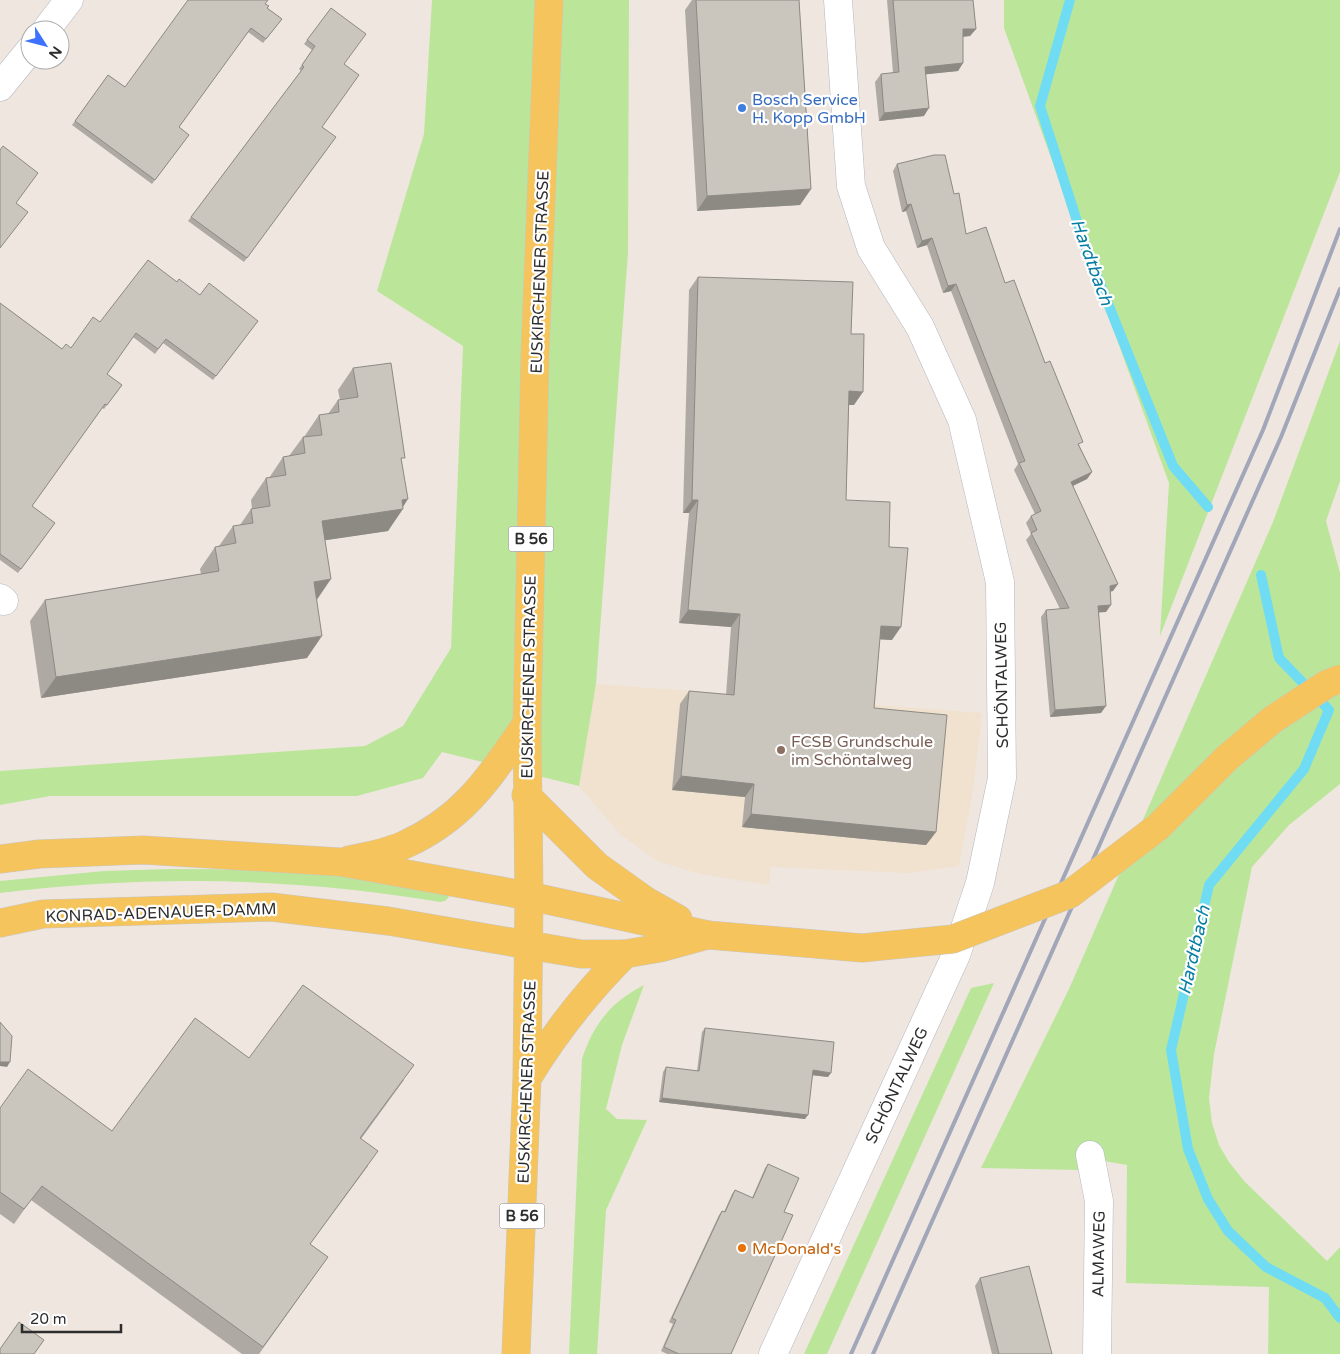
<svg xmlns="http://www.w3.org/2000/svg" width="1340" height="1354" font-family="'Varela Round',sans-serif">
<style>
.education{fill:#f0e2ce}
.green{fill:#bbe69a}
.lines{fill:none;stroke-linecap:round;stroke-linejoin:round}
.stream{stroke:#6fdcf3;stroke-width:10}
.minor-casing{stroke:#b3b7c1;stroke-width:29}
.major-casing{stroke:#c8c8c8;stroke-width:29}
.minor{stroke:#fff;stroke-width:28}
.major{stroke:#f6c45d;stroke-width:28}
.rail{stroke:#a1a6b8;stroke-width:4}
.major-bridge-casing{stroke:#c8c8c8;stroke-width:29;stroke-linecap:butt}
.major-bridge{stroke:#f6c45d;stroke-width:28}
.wall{fill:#aea9a3}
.shaded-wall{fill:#8d8a84}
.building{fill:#cac5bd;stroke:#8d8a84}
.shop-dot{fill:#3f7fe0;stroke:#fff;stroke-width:2}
.education-dot{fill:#8d6e63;stroke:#fff;stroke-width:2}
.food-dot{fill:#e8710a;stroke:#fff;stroke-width:2}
.labels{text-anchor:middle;stroke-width:4.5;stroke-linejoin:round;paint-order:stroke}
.shield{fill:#fff;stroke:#6c6c6c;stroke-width:1}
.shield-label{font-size:15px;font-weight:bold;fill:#2d2d2d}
.shop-label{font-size:16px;fill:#366cbe;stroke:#fff;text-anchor:start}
.street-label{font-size:16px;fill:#2d2d2d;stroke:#fff}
.education-label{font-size:16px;fill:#785e54;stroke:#fff;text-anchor:start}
.food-label{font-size:16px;fill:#c56008;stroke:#fff;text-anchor:start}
.water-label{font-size:18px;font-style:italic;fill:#097ea5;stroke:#fff}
</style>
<rect width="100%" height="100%" fill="#efe6df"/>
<path class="education" d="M596 684 982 713 973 790 959 866 909 873 771 867 769 885 700 874 657 861 620 834 579 786Z"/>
<g class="green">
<path d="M432 0H629L628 253 596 684 579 786 442 752 423 778 357 796H50L0 805V771L365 746 403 726 451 648 463 346 377 291 424 134Z"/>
<path d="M1004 0H1340V172L1160 636 1169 483 1004 28Z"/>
<path d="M1340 341V481L1326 521 1340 573V784L1289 825 1252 867 1214 1054 1209 1098 1212 1123 1219 1145 1229 1162 1245 1182 1327 1261 1340 1247V1354H1268L1269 1287 1126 1283 1127 1165 1098 1160 1080 1170 981 1168 1069 989 1273 522Z"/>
<path d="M171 869C254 869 339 871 421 889 429 891 444 891 449 897L445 901 440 902C294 877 147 875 0 893V881L104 871Z"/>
<path d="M994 983 827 1354H804L971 988Z"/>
<path d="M644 985 622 1045 606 1109 617 1119 647 1120 606 1210 597 1354H569L582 1059C594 1023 611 1002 644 985Z"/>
</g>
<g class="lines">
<g class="stream">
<path d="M1070 0 1040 106 1085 246 1173 466 1208 507"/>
<path d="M1261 575 1279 658 1329 710 1304 769 1209 885 1171 1050 1188 1149 1208 1199 1228 1231 1266 1267 1325 1298 1340 1318"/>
</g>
<defs>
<g id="minor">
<path d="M46 30 69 0"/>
<path d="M0 87 30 50"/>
<path d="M0 598 4 601"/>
<path d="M1090 1155 1099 1201 1097 1354"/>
<path d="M773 1354 956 955 980 883 1002 778 1000 582 962 420 920 327 871 248 851 186 838 0"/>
</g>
<g id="major">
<path d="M526 795 597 866 646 901 678 919"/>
<path d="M0 859 39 854 143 850 340 862 529 896 708 935"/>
<path d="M349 860C367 856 387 853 404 845 466 817 490 776 527 723"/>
<path d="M0 923 43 914 271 907 388 921 581 954H625L660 948 704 936"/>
<path d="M528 1077C556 1031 587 992 625 954"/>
<path d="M516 1354 527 1078 529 896 527 723 535 354 549 0"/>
</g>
</defs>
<use href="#minor" class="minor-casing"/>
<use href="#major" class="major-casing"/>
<use href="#minor" class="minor"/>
<use href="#major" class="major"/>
<g class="rail">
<path d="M851 1354 1263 430 1340 229"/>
<path d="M873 1354 1281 437 1340 289"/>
</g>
<defs>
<path id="major-bridge" d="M708 935 862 948 953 939 1070 894 1158 827 1227 758 1272 720 1327 684 1340 679"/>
</defs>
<use href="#major-bridge" class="major-bridge-casing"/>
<use href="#major-bridge" class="major-bridge"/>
</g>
<g class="wall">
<path d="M692 0H799L811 189 800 205 697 211 685 10Z"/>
<path d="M887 0H973L976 29 970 36 963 37V63L958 71 926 74 924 116 879 121 875 82 881 74 893 73Z"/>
<path d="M265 4 267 8 282 19 263 43 248 32 179 127 189 135 152 184 72 125 108 75 125 87Z"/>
<path d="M307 40 344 64 322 127 336 137 244 262 188 221 301 71 299 69 312 50 304 44Z"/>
<path d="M897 164 954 194 966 234 1005 283 1045 363 1080 447 1092 472 1087 479 1073 486 1113 591H1111L1106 612H1099L1101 713 1050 717 1041 617 1046 610 1060 609 1026 540 1031 534 1026 523 1031 516 1035 514 1014 470 1018 464 951 291 943 293 927 245 917 248 906 211 902 212 893 171Z"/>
<path d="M698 277 851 334 854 405H849L846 500 889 547 892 640 880 639 874 708 936 832 926 845 742 827 745 797 672 790 680 704 689 691 726 695 731 627 679 623 689 513H683L689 290Z"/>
<path d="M177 282 200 295 258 321 213 380 163 343 155 354 133 337 107 374 122 385 104 409 102 408 32 506 55 523 18 573 0 560V303L62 349 71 348 100 322Z"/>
<path d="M353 368 402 463 403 506 388 531 325 540 317 599 307 658 41 698 30 621 45 600 201 574 200 569 215 547 219 546 233 526 240 525 251 509H252L251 500 266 478H269L283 457 289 456 303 437H304L319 415 328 414 338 400H340L338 390Z"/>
<path d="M705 1028 828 1077 813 1075 805 1119 659 1102 663 1072 666 1067 697 1071 702 1032Z"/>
<path d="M249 1058 404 1080 361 1139 368 1166 310 1244 328 1257 259 1354H242L31 1200 14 1224 0 1214V1108L112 1131Z"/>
<path d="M768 1164 784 1212 731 1354H667L661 1351 673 1324 669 1322 719 1215 722 1211 724 1212 732 1194 735 1190 752 1198 765 1168Z"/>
<path d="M980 1278 1052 1354H992L975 1286Z"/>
</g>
<g class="shaded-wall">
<path d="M963 29H976L970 36 957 37Z"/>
<path d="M963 63 958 71 920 75 925 67Z"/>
<path d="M929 108 924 116 879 121 884 113Z"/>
<path d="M811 189 800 205 697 211 707 196Z"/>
<path d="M911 204 906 211 902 212 907 205Z"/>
<path d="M932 238 927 245 917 248 922 241Z"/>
<path d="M956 284 951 291 943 293 948 286Z"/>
<path d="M849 391 863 392 854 405H840Z"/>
<path d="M1092 472 1087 479 1066 489 1071 482Z"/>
<path d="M408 499 401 510 403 509 388 531 307 543 322 521 402 500Z"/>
<path d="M692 500H698L689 513H683Z"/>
<path d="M331 579 316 601 314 582Z"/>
<path d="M1118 584 1113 591 1106 593 1110 586Z"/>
<path d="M1111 605 1106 612 1093 613 1098 606Z"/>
<path d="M688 610 740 614 731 627 679 623Z"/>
<path d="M881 626 901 627 892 640 872 639Z"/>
<path d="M322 636 307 658 41 698 56 677Z"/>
<path d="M1106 706 1101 713 1050 717 1055 710Z"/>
<path d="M681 776 754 784 745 797 672 790Z"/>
<path d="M751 814 936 832 926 845 742 827Z"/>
<path d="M0 1062H10L7 1067 0 1066Z"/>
<path d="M813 1070 831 1073 828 1077 810 1075Z"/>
<path d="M662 1098 808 1115 805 1119 659 1102Z"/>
</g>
<g class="building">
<path d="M188 0H268L265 4 269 6 267 8 282 19 266 39 251 28 179 127 189 135 155 180 75 121 108 75 125 87Z"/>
<path d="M696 0H799L811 189 707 196Z"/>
<path d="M893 0H973L976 29H963V63L925 67 929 108 884 113 881 74 899 72Z"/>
<path d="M331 8 366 34 344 64 359 75 322 127 336 137 247 258 191 217 304 67 302 65 315 46 307 40Z"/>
<path d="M3 146 38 173 16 203 28 212 0 248V150Z"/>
<path d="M934 155H945L954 194 959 193 966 234 986 227 1005 283 1014 280 1045 363 1050 361 1083 442 1078 444 1092 472 1071 482 1118 584 1110 586 1111 605 1098 606 1106 706 1055 710 1046 610 1069 608 1031 533 1037 530 1031 516 1041 511 1019 463 1025 461 956 284 948 286 932 238 922 241 911 204 907 205 897 164Z"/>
<path d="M148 260 177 282 179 279 200 295 209 283 258 321 216 376 166 339 158 349 136 333 107 374 122 385 107 405 105 404 32 506 55 523 21 569 0 554V303L62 349 66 344 71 348 93 317 100 322Z"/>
<path d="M698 277 853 282 851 334H864L863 392 849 391 846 500 890 502 889 547 908 548 901 627 881 626 874 708 947 715 936 832 751 814 754 784 681 776 689 691 734 695 740 614 688 610 698 500H692Z"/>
<path d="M391 363 405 458H401L408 499 402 500 403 509 322 521 331 579 314 582 322 636 56 677 45 600 219 571 215 547 236 543 233 526 253 523 251 509 270 506 266 478 286 475 283 457 305 453 303 437 322 435 319 415 339 412 338 400 358 397 353 368Z"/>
<path d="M303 985 414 1065 360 1138 378 1151 310 1244 328 1257 263 1347 42 1186 24 1209 0 1192V1108L28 1069 112 1131 195 1018 249 1058Z"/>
<path d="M0 1022 12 1036 10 1062H0Z"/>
<path d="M705 1028 834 1042 831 1073 813 1070 808 1115 662 1098 666 1067 699 1071Z"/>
<path d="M768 1164 799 1178 784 1212 793 1215 731 1354H679L664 1347 676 1320 672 1318 722 1211 725 1212 735 1190 753 1198Z"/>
<path d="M1029 1266 1052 1354H999L980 1278Z"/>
<path d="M19 1322 44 1340 34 1354H0V1349Z"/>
</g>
<circle class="shop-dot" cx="742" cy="108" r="5"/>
<circle class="education-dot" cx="781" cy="750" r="5"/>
<circle class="food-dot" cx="742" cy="1248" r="5"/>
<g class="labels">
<g class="shield">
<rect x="508.5" y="526.5" width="45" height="25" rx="4"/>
<rect x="499.5" y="1203.5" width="45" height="25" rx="4"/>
</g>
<g class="shield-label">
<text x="531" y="544">B 56</text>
<text x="522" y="1221">B 56</text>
</g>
<g class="shop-label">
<text x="752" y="105">Bosch Service<tspan x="752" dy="18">H. Kopp GmbH</tspan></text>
</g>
<g class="street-label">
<text transform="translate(539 272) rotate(-88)" y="6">EUSKIRCHENER STRASSE</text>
<text transform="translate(528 677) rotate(-89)" y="6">EUSKIRCHENER STRASSE</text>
<text transform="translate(1001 685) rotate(-91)" y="6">SCHÖNTALWEG</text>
<text transform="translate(161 912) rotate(-2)" y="6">KONRAD-ADENAUER-DAMM</text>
<text transform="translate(526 1082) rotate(-88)" y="6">EUSKIRCHENER STRASSE</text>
<text transform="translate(896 1085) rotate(-65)" y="6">SCHÖNTALWEG</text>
<text transform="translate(1098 1254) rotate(-89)" y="6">ALMAWEG</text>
</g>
<g class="education-label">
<text x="791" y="747">FCSB Grundschule<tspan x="791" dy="18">im Schöntalweg</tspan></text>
</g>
<g class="food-label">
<text x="752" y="1254">McDonald's</text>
</g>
<g class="water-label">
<text transform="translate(1092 262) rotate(70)" y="6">Hardtbach</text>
<text transform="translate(1194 950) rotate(-77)" y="6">Hardtbach</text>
</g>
</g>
<g transform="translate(45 45) rotate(126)"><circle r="24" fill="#ffffff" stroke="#ababab"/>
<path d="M0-4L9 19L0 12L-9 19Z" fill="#3c72ff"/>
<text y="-8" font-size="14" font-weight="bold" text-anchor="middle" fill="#2d2d2d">N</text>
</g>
<path d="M22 1324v8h99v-8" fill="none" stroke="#2d2d2d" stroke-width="2.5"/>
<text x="30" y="1324" font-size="15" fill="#2d2d2d" stroke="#ffffff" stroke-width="4" paint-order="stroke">20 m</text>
</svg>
